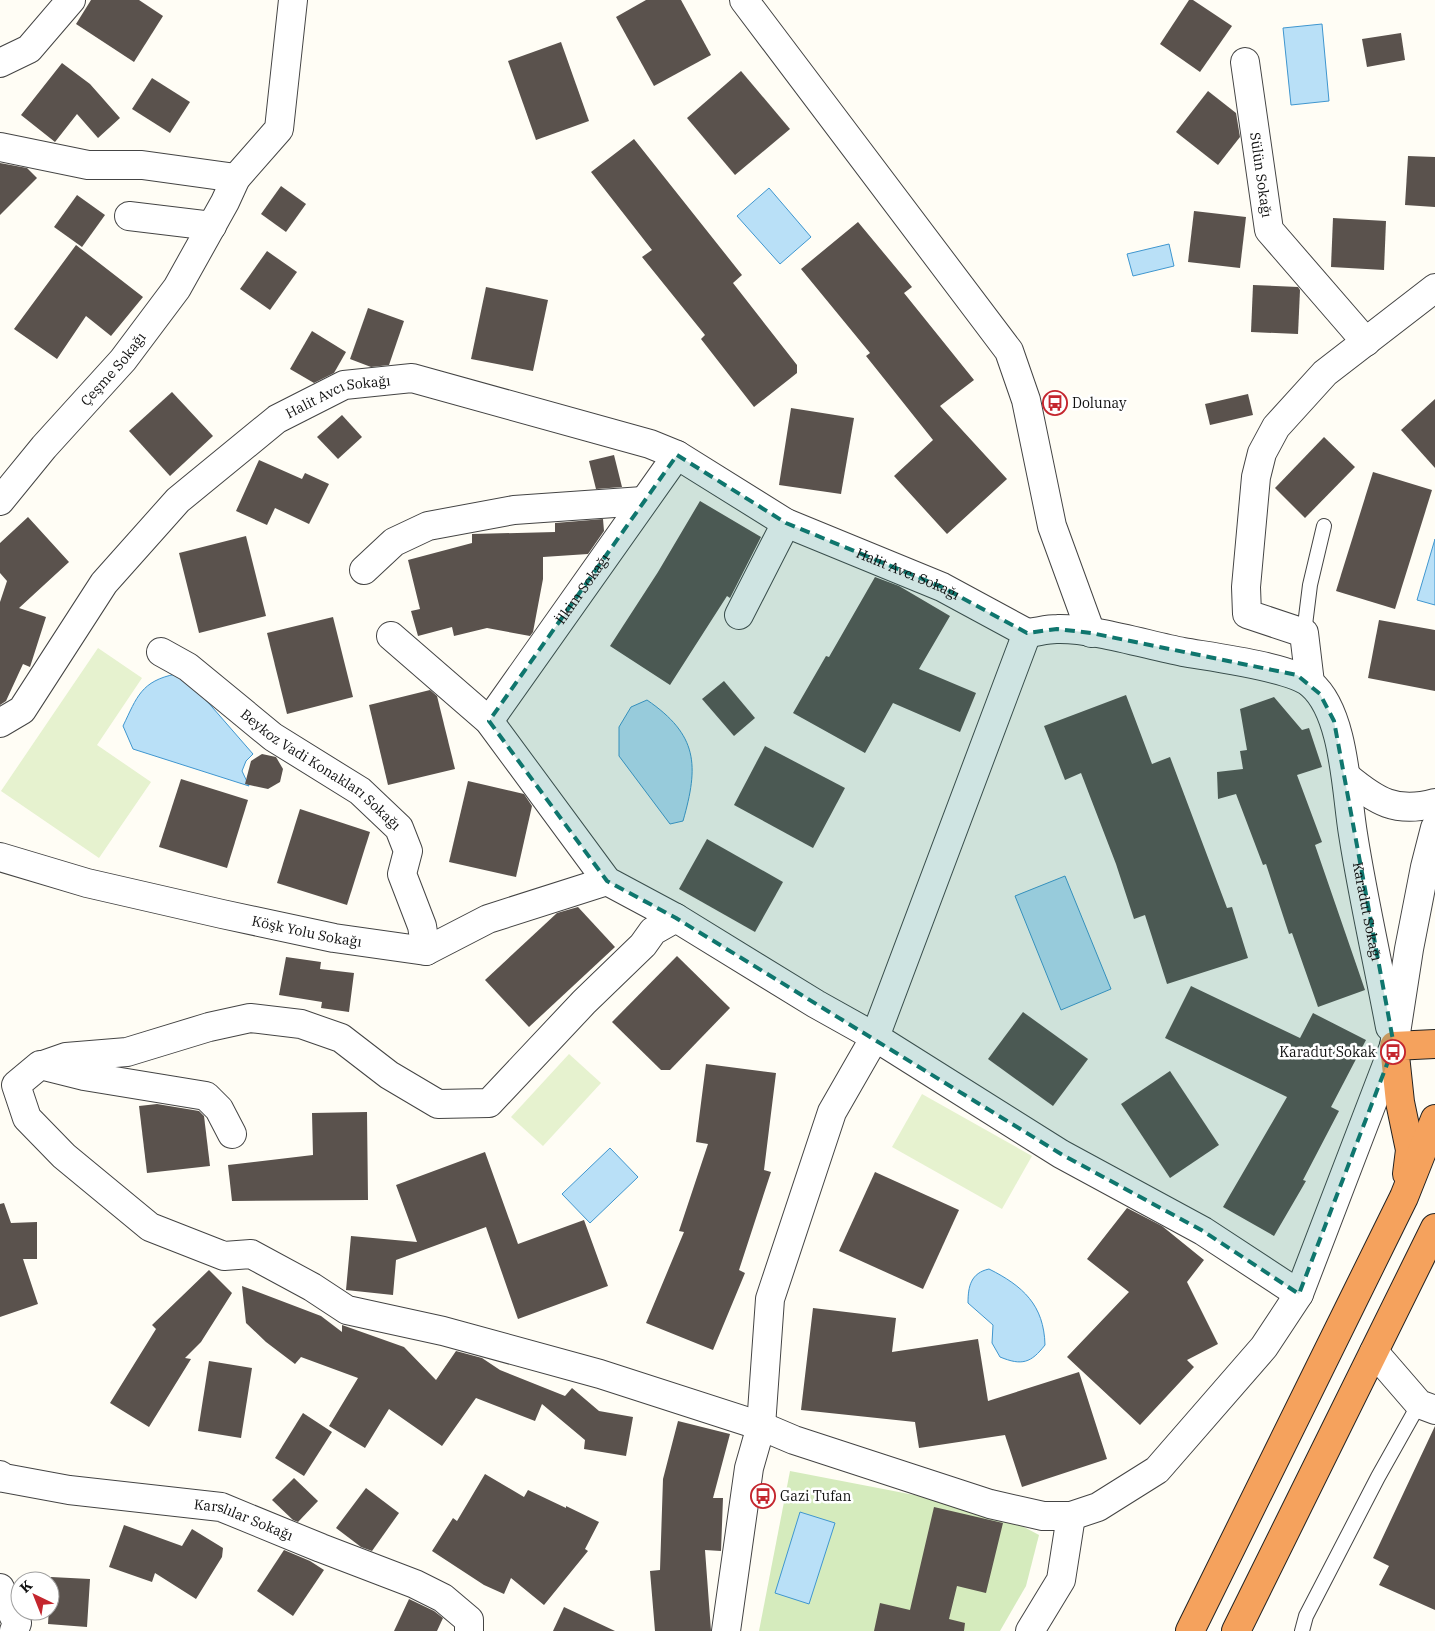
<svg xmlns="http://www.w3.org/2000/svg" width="1435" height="1631" font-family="'IBM Plex Serif',serif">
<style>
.green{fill:#d5ebbd}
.pitch{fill:#e6f2cf}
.water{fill:#b9e0f7;stroke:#3f96cf}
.building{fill:#5a524d}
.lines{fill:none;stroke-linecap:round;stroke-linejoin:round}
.lane-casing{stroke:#444;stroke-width:16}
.street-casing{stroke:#444;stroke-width:30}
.highway-casing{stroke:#222;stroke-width:30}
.lane{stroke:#fff;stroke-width:14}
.street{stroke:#fff;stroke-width:28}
.highway{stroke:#f5a25d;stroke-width:28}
.marked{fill:#0f766e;fill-opacity:0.2;stroke:#0f766e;stroke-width:4;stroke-dasharray:10 6;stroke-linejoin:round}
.labels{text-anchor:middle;stroke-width:5;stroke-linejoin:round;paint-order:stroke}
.street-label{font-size:14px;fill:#111;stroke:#fff}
.poi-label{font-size:14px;fill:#111;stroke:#fff;text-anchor:start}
</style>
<rect width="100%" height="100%" fill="#fffdf5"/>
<path class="green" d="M790 1471 992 1510 1039 1535 1026 1586 1000 1631H759Z"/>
<g class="pitch">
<path d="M98 648 142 678 97 745 151 782 99 858 1 791Z"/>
<path d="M569 1054 601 1083 543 1146 511 1117Z"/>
<path d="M922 1094 1032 1156 1002 1209 892 1147Z"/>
</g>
<g class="water">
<path d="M1322 24 1329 101 1291 105 1283 28Z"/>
<path d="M769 188 811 237 780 264 737 216Z"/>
<path d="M1169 244 1174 266 1133 276 1127 254Z"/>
<path d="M1435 539V605L1417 600Z"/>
<path d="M176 674 199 692 253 754 246 761 242 771 249 786 133 749 123 726C137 697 141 681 176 674Z"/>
<path d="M647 700C698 735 699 765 683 821L670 824 619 756V727L631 707Z"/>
<path d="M1065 876 1111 989 1061 1010 1015 896Z"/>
<path d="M610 1148 638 1177 590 1223 562 1194Z"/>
<path d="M989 1269C1023 1286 1044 1305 1045 1345 1031 1363 1022 1366 1000 1357L992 1343 993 1325 968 1303C968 1286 971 1273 989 1269Z"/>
<path d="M800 1512 835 1523 809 1604 775 1593Z"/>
</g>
<g class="building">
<path d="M91 0H139L163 16 134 62 76 24Z"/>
<path d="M646 0H681L711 55 654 86 616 17Z"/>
<path d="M1189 0H1193L1232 26 1200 72 1160 44Z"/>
<path d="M1401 33 1405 60 1367 67 1362 39Z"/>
<path d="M561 42 589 121 536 140 508 61Z"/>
<path d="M62 63 90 84 120 118 98 138 77 114 55 142 21 115Z"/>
<path d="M741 71 790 129 735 175 687 118Z"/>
<path d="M152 78 190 102 170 133 132 109Z"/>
<path d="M1208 91 1236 113 1240 137 1218 165 1176 132Z"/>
<path d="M634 139 742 275 733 283 797 365V373L754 407 701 339 705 335 642 257 652 250 591 172Z"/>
<path d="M1408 156 1435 157V207L1405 205Z"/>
<path d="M0 163 27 168 37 178 0 215Z"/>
<path d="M281 186 306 204 286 232 261 214Z"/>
<path d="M77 195 105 215 82 247 54 227Z"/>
<path d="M1194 211 1246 217 1240 268 1188 262Z"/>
<path d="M1333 218 1386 221 1384 270 1331 267Z"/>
<path d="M858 222 912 287 904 293 974 380 940 406 1007 479 947 534 894 476 933 440 866 356 870 353 801 269Z"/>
<path d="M76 245 143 297 111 336 86 316 57 359 14 329Z"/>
<path d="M267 251 297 272 270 310 240 289Z"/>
<path d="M1253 285 1298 287 1300 290 1298 334 1251 332Z"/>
<path d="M486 287 548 300 533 371 471 359Z"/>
<path d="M368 308 404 321 389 365 371 367 350 359Z"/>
<path d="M312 331 346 352 334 373 314 383 290 369Z"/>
<path d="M172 392 213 436 170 476 129 431Z"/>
<path d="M1248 394 1253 415 1210 425 1205 404Z"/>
<path d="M1435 399V468L1401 430Z"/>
<path d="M791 408 854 418 841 494 779 485Z"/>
<path d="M342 415 362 437 338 459 317 437Z"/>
<path d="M1324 437 1355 467 1305 518 1275 488Z"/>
<path d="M614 455 622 487 596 489 589 461Z"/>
<path d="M259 460 302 479 305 473 329 484 309 524 275 508 267 525 236 511Z"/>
<path d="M1373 472 1432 490 1395 609 1336 591Z"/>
<path d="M700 501 761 537 730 598 727 596 670 685 610 646 658 572Z"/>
<path d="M28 517 69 562 19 608 46 617 30 667 23 664 6 701 0 705V602L7 581 0 573V543Z"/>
<path d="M603 519 604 531 588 554 543 557V579L533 632 530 636 487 628 454 636 452 627 418 636 411 611 420 609 408 560 472 543V534L555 532V523Z"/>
<path d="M246 536 266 616 199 633 179 553Z"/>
<path d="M875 577 899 586 950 616 919 669 976 693 960 732 893 703 865 753 793 713 826 656 829 657Z"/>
<path d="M333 617 353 697 287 714 267 633Z"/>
<path d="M1379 620 1435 630V691L1368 678Z"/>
<path d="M724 681 755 718 734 736 702 699Z"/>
<path d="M430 690 437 696 455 769 388 785 369 705Z"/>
<path d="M1126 695 1152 764 1170 757 1227 908 1232 907 1248 958 1167 984 1145 915 1134 919 1116 864 1081 773 1065 780 1044 726Z"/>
<path d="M1274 697 1302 730 1309 728 1322 767 1297 775 1322 842 1315 845 1365 990 1318 1007 1292 933 1289 934 1266 864 1263 865 1236 794 1218 799 1217 772 1243 769 1240 751 1247 750 1240 709Z"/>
<path d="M765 746 845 788 813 848 734 805Z"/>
<path d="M262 754 276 757 283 769 280 782 268 789 245 784 251 761Z"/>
<path d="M181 779 248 800 227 868 159 847Z"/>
<path d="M468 781 524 794 532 806 516 877 449 862Z"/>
<path d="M300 809 370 832 347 905 277 883Z"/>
<path d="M707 839 783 882 755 932 679 889Z"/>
<path d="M578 907 615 947 529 1027 485 980 557 913Z"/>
<path d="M677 956 730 1008 670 1070H661L612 1022Z"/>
<path d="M286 957 321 962 320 969 354 973 349 1012 321 1008 322 1002 279 995Z"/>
<path d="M1191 986 1300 1038 1313 1013 1366 1040 1331 1107 1339 1111 1303 1180 1306 1181 1274 1236 1223 1207 1287 1097 1165 1038Z"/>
<path d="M1023 1012 1088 1059 1053 1106 988 1059Z"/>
<path d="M706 1064 776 1073 764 1170 771 1172 739 1270 745 1273 713 1350 646 1323 684 1232 679 1231 708 1144 696 1142Z"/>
<path d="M1170 1071 1219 1145 1170 1178 1121 1104Z"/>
<path d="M157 1104 199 1111 204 1116 210 1166 147 1173 139 1106Z"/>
<path d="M367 1112 368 1200 232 1201 228 1165 313 1155 312 1113Z"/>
<path d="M485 1152 518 1244 584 1220 608 1286 518 1319 486 1227 396 1260 393 1295 346 1290 351 1236 417 1242 396 1185Z"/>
<path d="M875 1172 959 1210 923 1289 839 1251Z"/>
<path d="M4 1203 11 1223 37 1222V1259H23L38 1304 0 1317V1204Z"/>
<path d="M1127 1208 1162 1226 1204 1260 1187 1282 1218 1344 1187 1360 1194 1367 1140 1425 1067 1357 1129 1292 1087 1259Z"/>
<path d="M209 1270 232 1293 201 1342 185 1358 191 1359 149 1427 110 1403 156 1329 152 1325Z"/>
<path d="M242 1286 321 1316 342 1332V1325L404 1347 436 1380 456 1351 482 1358 500 1370 565 1396 572 1388 599 1411 633 1417 626 1456 584 1449 585 1440 542 1404 535 1421 476 1398 442 1446 389 1409 365 1448 329 1426 358 1378 301 1357 295 1364 266 1342 246 1323Z"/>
<path d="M813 1308 896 1318 892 1352 978 1339 988 1401 1079 1372 1107 1459 1022 1487 1005 1435 919 1448 915 1422 801 1410Z"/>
<path d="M209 1361 252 1368 241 1438 198 1431Z"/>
<path d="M303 1413 332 1432 304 1476 275 1458Z"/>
<path d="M678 1421 730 1434 713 1498H723L721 1551 705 1550 711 1631H655L650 1571 660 1570 663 1479Z"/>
<path d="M1435 1426V1610L1379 1585 1389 1566 1373 1558Z"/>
<path d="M485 1474 524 1497 528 1490 566 1508V1506L599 1522 585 1549 588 1551 544 1605 511 1578 504 1594 484 1585 432 1551 453 1518 457 1521Z"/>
<path d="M294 1478 318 1501 298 1522 293 1520 272 1500Z"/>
<path d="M366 1488 399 1513 372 1551 361 1547 336 1528Z"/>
<path d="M934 1507 1003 1523 986 1593 957 1586 949 1619 965 1623 964 1631H874L880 1603 910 1610Z"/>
<path d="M124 1525 182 1546 192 1529 223 1548 222 1557 196 1599 155 1573 152 1582 109 1567Z"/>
<path d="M284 1550 310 1561 324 1570 293 1616 257 1591Z"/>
<path d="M51 1577 90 1579 87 1627 48 1624Z"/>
<path d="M409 1599 434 1611 443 1618 437 1631H394Z"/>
<path d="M564 1607 615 1631H553Z"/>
</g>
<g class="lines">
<defs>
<g id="lane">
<path d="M1304 633 1310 585 1324 526"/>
<path d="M1302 1631 1306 1616 1378 1477 1419 1404"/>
</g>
<g id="street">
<path d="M744 0 1009 351 1026 400 1052 526 1091 633"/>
<path id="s1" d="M1245 62 1269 230 1366 342"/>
<path d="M0 63 29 49 71 0"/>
<path d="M0 147 88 165H142L236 178"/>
<path d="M129 216 212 226"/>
<path id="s2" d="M0 501 44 447 123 360 177 288 225 202 236 178 279 129 293 0"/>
<path d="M364 570 394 542 428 526 514 510 643 501"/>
<path d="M739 615 786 523"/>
<path id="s3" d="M1027 633C1037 632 1047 629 1057 629 1093 628 1147 645 1183 652 1211 657 1292 667 1311 684 1345 713 1346 792 1353 834 1363 898 1378 963 1390 1027"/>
<path d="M391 636 489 721 607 881 676 918"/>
<path id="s4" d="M161 652 188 667 273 737 360 791 399 828 408 851 402 874 422 926 426 951"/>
<path d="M1310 683 1304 633 1247 614 1246 587 1256 477 1262 453 1276 427 1325 373 1435 288"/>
<path id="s5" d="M489 721 677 455"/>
<path id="s6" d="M0 723 22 710 104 583 178 500 277 419 344 385 412 378 650 444 677 455 786 523 942 587 1027 633"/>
<path d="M1347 777C1376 801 1396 814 1435 803"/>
<path id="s7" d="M0 857 87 883 222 914 334 938 426 951 488 919 607 881"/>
<path d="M46 1064 66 1057 127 1052 209 1027 250 1018 301 1024 341 1038 389 1075 438 1104 489 1103 584 1002 643 945 653 931 676 918 816 1004 875 1037 1061 1154 1203 1231 1299 1294"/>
<path d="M232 1134 219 1109 206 1096 84 1076 40 1065 16 1085 27 1118 64 1156 150 1227 224 1256 251 1254 312 1287 347 1310 443 1331 600 1374 761 1426 794 1440 990 1504 1043 1516H1071L1098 1507 1157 1470 1264 1347 1299 1294 1394 1046 1409 949 1425 867 1435 828"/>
<path d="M1374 1352 1419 1404 1435 1410"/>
<path id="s8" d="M0 1475 4 1478 69 1490 221 1507 321 1548 415 1584 443 1598 469 1620V1631"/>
<path d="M0 1588 17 1623 14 1631"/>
<path d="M726 1631 749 1468 761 1426 770 1299 832 1112 875 1037 1027 633"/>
<path d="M1030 1631 1061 1580 1071 1516"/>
</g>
<g id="highway">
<path d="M1407 1174 1410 1150 1400 1102 1394 1046 1435 1044"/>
<path d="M1190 1631 1404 1197 1435 1119"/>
<path d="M1236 1631 1435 1228"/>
</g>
</defs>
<use href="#lane" class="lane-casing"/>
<use href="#street" class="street-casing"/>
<use href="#highway" class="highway-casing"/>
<use href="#lane" class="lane"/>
<use href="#street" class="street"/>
<use href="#highway" class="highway"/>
</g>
<path class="marked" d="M677 455 786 523 942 587 1027 633 1057 629 1091 633 1297 675 1320 694 1334 721 1394 1046 1299 1294 1203 1231 1061 1154 676 918 607 881 489 721Z"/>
<defs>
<symbol id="bus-ring" viewBox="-11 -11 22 22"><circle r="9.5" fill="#fff" stroke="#c4262e" stroke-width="1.5"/><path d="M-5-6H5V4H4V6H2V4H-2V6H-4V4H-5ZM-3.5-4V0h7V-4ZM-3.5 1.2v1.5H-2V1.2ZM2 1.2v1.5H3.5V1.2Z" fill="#c4262e"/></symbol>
</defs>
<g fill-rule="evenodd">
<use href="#bus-ring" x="1041" y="389" width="28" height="28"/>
<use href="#bus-ring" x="1379" y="1038" width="28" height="28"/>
<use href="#bus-ring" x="749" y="1482" width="28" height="28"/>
</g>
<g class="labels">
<g class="street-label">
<text dy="5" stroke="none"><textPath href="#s1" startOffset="114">Sülün Sokağı</textPath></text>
<text dy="5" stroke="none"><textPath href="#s2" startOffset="174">Çeşme Sokağı</textPath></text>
<text dy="5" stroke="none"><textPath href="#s6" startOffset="482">Halit Avcı Sokağı</textPath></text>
<text dy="5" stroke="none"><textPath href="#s6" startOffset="1096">Halit Avcı Sokağı</textPath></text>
<text dy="5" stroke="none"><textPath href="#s5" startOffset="162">İlkim Sokağı</textPath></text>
<text dy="5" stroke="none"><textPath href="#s4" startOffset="199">Beykoz Vadi Konakları Sokağı</textPath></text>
<text dy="5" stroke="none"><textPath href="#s3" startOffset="529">Karadut Sokağı</textPath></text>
<text dy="5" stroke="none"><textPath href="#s7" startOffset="316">Köşk Yolu Sokağı</textPath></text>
<text dy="5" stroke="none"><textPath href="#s8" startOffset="249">Karslılar Sokağı</textPath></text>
</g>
<g class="poi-label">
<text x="1072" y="408">Dolunay</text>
<text x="1376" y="1057" text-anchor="end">Karadut Sokak</text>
<text x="780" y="1501">Gazi Tufan</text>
</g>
</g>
<g transform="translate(35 1596) rotate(317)"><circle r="24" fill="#ffffff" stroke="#a0a0a0"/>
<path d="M0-4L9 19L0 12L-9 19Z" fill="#c4262e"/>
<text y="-8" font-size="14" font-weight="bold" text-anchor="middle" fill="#111111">K</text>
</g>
</svg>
